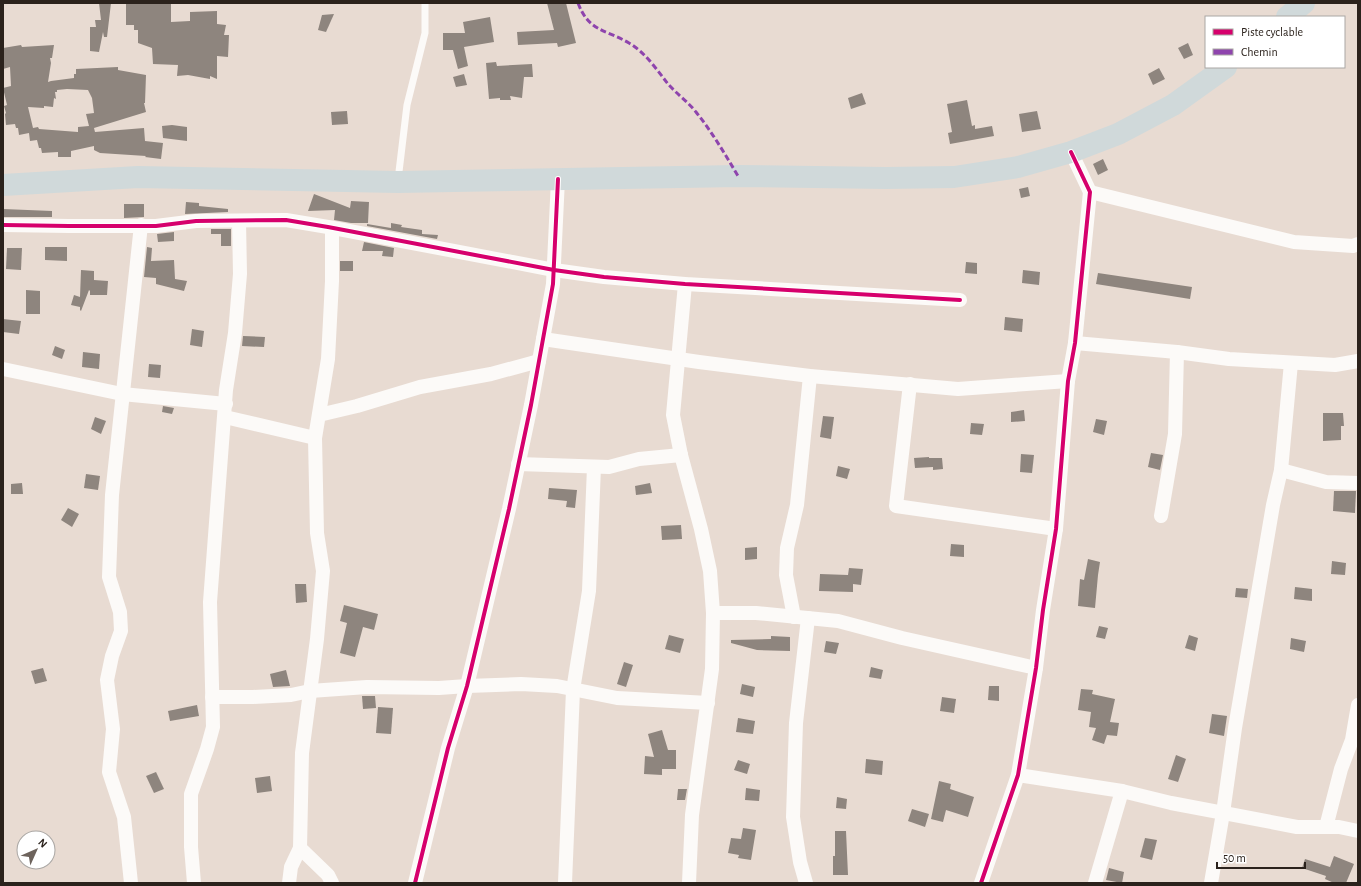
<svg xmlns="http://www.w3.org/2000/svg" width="1361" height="886" font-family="'Alegreya Sans',sans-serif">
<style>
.building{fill:#8e857e;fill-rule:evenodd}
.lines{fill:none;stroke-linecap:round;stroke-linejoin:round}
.service{stroke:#fcfaf8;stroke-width:7}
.minor{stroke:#fcfaf8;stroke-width:14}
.trunk{stroke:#d0d9da;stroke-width:22}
.quiet{stroke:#8e44ad;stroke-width:3;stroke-dasharray:6 3;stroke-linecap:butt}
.cycleway-casing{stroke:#fff;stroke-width:6}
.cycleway{stroke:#d6006c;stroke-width:4}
</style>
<rect width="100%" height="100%" fill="#e8dbd2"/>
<g class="building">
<path d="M99 3H111L107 37H104L103 32 99 52 90 51V27H96L95 20H101Z"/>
<path d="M126 3H171V22L190 21V12L217 11V24L226 25 224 35H229L228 57 217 56V79L210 76V79L188 75 177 76 178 65 153 64 152 48 138 43V30H134V25H126Z"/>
<path d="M547 3H566L576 43 558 47 557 43 518 45 517 32 554 30Z"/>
<path d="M334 14 326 32 318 30 322 15Z"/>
<path d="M490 17 494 42 464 47 468 66 458 69 453 50H443V33H465L463 22Z"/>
<path d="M1188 43 1193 55 1184 59 1178 48Z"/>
<path d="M21 45 22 47 54 45 52 58H50L51 63 48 82 51 81 74 78V74H76V69L118 67V70L146 75 145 103H144L146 112 94 128 95 132 144 128 145 141 163 143 161 159 145 157 146 156 100 153 94 150V146L71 151V157H58V152L42 153 41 148H39L37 140 30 141 29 133 19 135 18 128H16L15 124 6 125 5 114 6 113 4 106 7 105 3 88 11 86 10 67 3 69V48ZM67 89 88 90 92 98 94 113 86 114 89 126 78 127V132L39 129 38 127 33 128 28 107 44 108V106L53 107 54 98 56 99 55 92H57V90Z"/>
<path d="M496 62 497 66 532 64 533 77H524L522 98 510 96 511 100H500V98L489 99 486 63Z"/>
<path d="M1159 68 1165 79 1153 85 1148 74Z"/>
<path d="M464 74 467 85 456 87 453 77Z"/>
<path d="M862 93 866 104 851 109 848 98Z"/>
<path d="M967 100 972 126 975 125V129L992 126 994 136 950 144 948 133 952 132 947 104Z"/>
<path d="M347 111 348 124 332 125 331 112Z"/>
<path d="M1037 111 1041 129 1022 132 1019 114Z"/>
<path d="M172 125 187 127V141L163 138 162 126Z"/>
<path d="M1103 159 1108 170 1098 175 1093 164Z"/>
<path d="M1028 187 1030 196 1021 198 1019 189Z"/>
<path d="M314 194 350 208 351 201 369 202 368 223H351L334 220 335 210 308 211Z"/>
<path d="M186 202 199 203V206L228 209V212L185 214Z"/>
<path d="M124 204H144V217L124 218Z"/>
<path d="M3 209 52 211V217H3Z"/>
<path d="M391 223 402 225 401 227 422 230V234L438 235 437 239 367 226V224L391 228Z"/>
<path d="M211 229H231V246H221V234H211Z"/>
<path d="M174 232V241L158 242 157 234Z"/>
<path d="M364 242 394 248 393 257 382 256 383 251H362Z"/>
<path d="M45 247H67V261L45 260Z"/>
<path d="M147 247 152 248 151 261 174 260 175 279 187 281 184 291 156 284V278L144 277Z"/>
<path d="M7 248H22L21 270 6 269Z"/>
<rect x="340" y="261" width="13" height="10"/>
<path d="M966 262 977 263V274L965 273Z"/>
<path d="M81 270 94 271V280L108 281 107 295H90V291L89 290 81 311 80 310V307L71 305 74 295 80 297Z"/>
<path d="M1023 270 1040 272 1039 285 1022 283Z"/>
<path d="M1098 273 1192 287 1190 299 1096 284Z"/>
<path d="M26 290 40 291V314H26Z"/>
<path d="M1005 317 1023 319 1022 332 1004 330Z"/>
<path d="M3 319 21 321 19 334 3 332Z"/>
<path d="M192 329 204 331 202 347 190 345Z"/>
<path d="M243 336 265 337 264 347 242 346Z"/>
<path d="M55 346 65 350 62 359 52 355Z"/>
<path d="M83 352 100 354 99 369 82 367Z"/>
<path d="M149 364 161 365 160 378 148 377Z"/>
<path d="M163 406 174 408 172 414 162 412Z"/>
<path d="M1024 410 1025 421 1011 422V412Z"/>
<path d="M1323 413H1343L1344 426H1341V440L1323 441Z"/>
<path d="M823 416 834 417 831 439 820 437Z"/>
<path d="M95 417 106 421 101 434 91 429Z"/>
<path d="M1096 419 1107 421 1104 435 1093 432Z"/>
<path d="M971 423 984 424 982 435 970 434Z"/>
<path d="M1151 453 1163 455 1160 470 1148 467Z"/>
<path d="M1021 454 1034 455 1032 473 1020 472Z"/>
<path d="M929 457V458H942L943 469 933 470V467L915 468 914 458Z"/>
<path d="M838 466 850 469 847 479 836 476Z"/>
<path d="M86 474 100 476 98 490 84 488Z"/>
<path d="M22 483 23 494H11V484Z"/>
<path d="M650 483 652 493 636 495 635 486Z"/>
<path d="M549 488 577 490 575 508 566 507 567 501 548 499Z"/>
<path d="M1334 491H1356L1355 513 1333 511Z"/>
<path d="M68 508 79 514 72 527 61 520Z"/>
<path d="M681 525 682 539 662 540 661 526Z"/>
<path d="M951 544 964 545V557L950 556Z"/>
<path d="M757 547V559L745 560V548Z"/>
<path d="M1088 559 1100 562 1098 575 1095 608 1078 606 1080 579 1084 580Z"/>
<path d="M1332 561 1346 563 1345 575 1331 574Z"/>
<path d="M849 568 863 569 861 585 853 584V592L819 591 820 574 848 575Z"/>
<path d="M295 584H306L307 602 296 603Z"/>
<path d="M1295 587 1312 589V601L1294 599Z"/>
<path d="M1236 588 1248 589 1247 598 1235 597Z"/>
<path d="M344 605 378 614 374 630 363 627 355 657 340 653 347 623 340 621Z"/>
<path d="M1099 626 1108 628 1105 639 1096 637Z"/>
<path d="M669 635 684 639 680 653 665 649Z"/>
<path d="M1189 635 1198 638 1195 651 1185 648Z"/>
<path d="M771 636 790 637V651L757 650 731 643V640L771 639Z"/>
<path d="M1291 638 1306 641 1304 652 1290 649Z"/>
<path d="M826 641 839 643 836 654 824 652Z"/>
<path d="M624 662 633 665 626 687 617 684Z"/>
<path d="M871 667 883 670 881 679 869 677Z"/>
<path d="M43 668 47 681 35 684 31 671Z"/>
<path d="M286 670 290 686 273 687 270 674Z"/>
<path d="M742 684 755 687 753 697 740 694Z"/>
<path d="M989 686H999V701L988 700Z"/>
<path d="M1081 689 1093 690 1092 694 1115 699 1110 722 1119 723 1117 736 1107 735 1104 744 1092 740 1096 728 1089 727 1091 712 1078 710Z"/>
<path d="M362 696H375L376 708 363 709Z"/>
<path d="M942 697 956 699 954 713 940 711Z"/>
<path d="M197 705 199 716 170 721 168 711Z"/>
<path d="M378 707 393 708 391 734 376 733Z"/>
<path d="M1212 714 1227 716 1224 736 1209 733Z"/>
<path d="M738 718 755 721 753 734 736 732Z"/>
<path d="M662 730 668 750H676V769H662V775L644 774 645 756 654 757 648 734Z"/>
<path d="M1176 755 1186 759 1178 782 1168 779Z"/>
<path d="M866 759 883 761 882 775 865 773Z"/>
<path d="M738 760 750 764 747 774 734 770Z"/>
<path d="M156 772 164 789 154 793 146 776Z"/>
<path d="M270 776 272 791 257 793 255 778Z"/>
<path d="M939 781 951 784 950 789 974 797 968 817 946 810 943 822 931 819Z"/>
<path d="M746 788 760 790 759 801 745 800Z"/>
<path d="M678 789H687L685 800H677Z"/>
<path d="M837 797 847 799 846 809 836 808Z"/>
<path d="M912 809 929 814 925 827 908 821Z"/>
<path d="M743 828 756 830 751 860 738 858 739 855 728 853 731 838 741 839Z"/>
<path d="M835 831H846L848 875H833V856H835Z"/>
<path d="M1145 838 1157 840 1152 860 1140 857Z"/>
<path d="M1334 856 1354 864 1346 883H1334L1325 879 1326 876 1302 868 1305 859 1330 867Z"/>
<path d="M1109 868 1124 872 1122 883 1106 880Z"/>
</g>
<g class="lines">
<path class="service" d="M398 180 407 105 425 33V3"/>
<g class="minor">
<path d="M1090 192 1294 242 1353 246 1358 244"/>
<path d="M3 225 69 226H156L196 221 286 220 328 227 554 270 604 277 685 284 960 300"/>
<path d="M685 284 673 415 681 455 701 529 710 571 713 613 712 669 692 815 689 883"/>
<path d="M543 339 699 362 810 376 958 389 1068 381"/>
<path d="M1075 343 1177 352 1229 359 1335 365 1358 361"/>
<path d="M3 369 122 394 226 404"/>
<path d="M910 384 896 506 1056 529"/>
<path d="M319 415 357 406 420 387 491 374 539 361"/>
<path d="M225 417 315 438"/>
<path d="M518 464 609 467 639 459 681 455"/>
<path d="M1281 470 1326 482 1358 483"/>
<path d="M1161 516 1175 434 1177 352"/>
<path d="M713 613H756L838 621 902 638 1036 668"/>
<path d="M794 617 786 575 787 548 797 505 810 376"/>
<path d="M212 697H253L291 695 310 691 367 687 439 688 467 686 521 684 557 686 617 698 708 703"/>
<path d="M1018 775 1122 791 1171 803 1297 827H1339L1358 831"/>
<path d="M1326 827 1341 769 1352 740 1358 705"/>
<path d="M300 848 328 875 332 883"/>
<path d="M131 883 124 817 109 772 113 729 107 680 112 656 121 631 120 612 109 577 112 495 141 225"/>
<path d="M194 883 191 847V794L207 749 213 727 210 602 226 390 235 333 240 274 239 221"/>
<path d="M289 883 291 867 300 848 302 753 317 639 323 571 317 533 315 438 328 359 332 281V229"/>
<path d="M415 883 448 748 467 686 509 509 531 405 553 284 558 179"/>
<path d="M565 883 573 690 589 591 594 467"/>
<path d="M806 883 800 862 793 817 796 723 808 618"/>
<path d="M981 883 1018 775 1036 668 1043 610 1056 529 1068 381 1075 343 1090 192 1071 152"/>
<path d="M1095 883 1122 791"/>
<path d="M1211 883 1223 813 1235 728 1273 505 1281 470 1291 363"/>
</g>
<g class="trunk">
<path d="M1287 17 1304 3"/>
<path d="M3 185 138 177 398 182 738 176 886 178 954 177 1018 167 1071 152 1118 134 1173 105 1226 67"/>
</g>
<path class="quiet" d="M578 3C589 32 605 29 629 43 645 52 657 70 668 84 677 94 688 102 696 112 712 132 725 154 738 176"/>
<defs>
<g id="cycleway">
<path d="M3 225 69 226H156L196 221 286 220 328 227 554 270 604 277 685 284 960 300"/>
<path d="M415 883 448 748 467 686 509 509 531 405 553 284 558 179"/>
<path d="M981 883 1018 775 1036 668 1043 610 1056 529 1068 381 1075 343 1090 192 1071 152"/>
</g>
</defs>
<use href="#cycleway" class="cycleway-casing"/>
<use href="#cycleway" class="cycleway"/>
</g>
<rect width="1361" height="886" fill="none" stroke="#2b221c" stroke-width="8"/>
<rect x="1205" y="16" width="140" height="52" fill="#ffffff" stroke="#aaa7a4"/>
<rect x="1213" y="29" width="20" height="6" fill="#d6006c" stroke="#aaa7a4"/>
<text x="1241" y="36" font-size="12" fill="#2b221c">Piste cyclable</text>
<rect x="1213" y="49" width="20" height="6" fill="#8e44ad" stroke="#aaa7a4"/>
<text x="1241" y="56" font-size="12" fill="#2b221c">Chemin</text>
<g transform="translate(36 850) rotate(45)"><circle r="19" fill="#ffffff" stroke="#aaa7a4"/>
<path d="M0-3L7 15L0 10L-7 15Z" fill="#6d635c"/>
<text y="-6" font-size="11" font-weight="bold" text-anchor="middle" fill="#2b221c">N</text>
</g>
<path d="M1217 862v6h88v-6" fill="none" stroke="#2b221c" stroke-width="2"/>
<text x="1223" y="862" font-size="12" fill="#2b221c" stroke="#ffffff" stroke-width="3" paint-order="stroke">50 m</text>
</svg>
